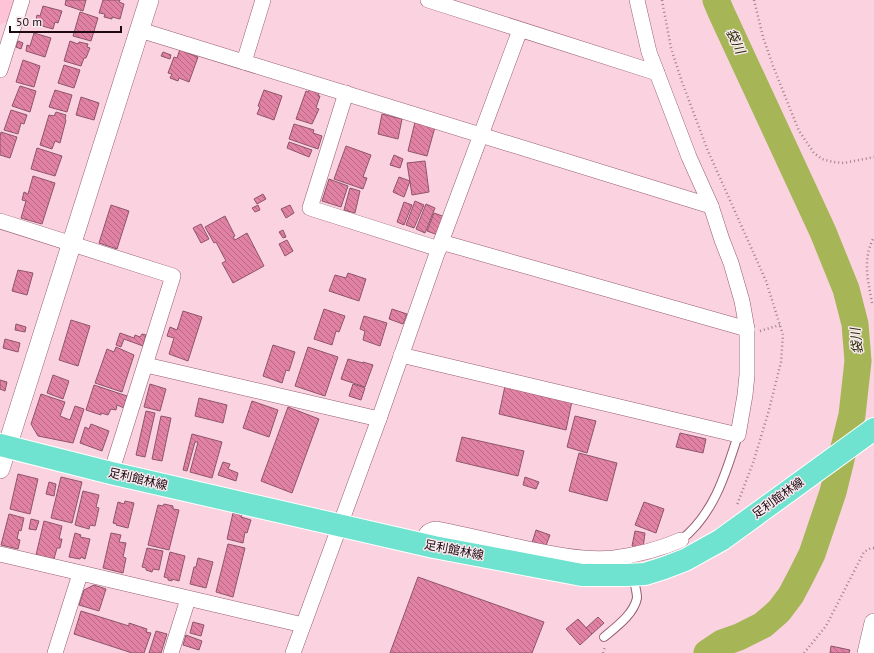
<svg xmlns="http://www.w3.org/2000/svg" width="874" height="653" font-family="'PT Sans','Noto Sans JP',sans-serif">
<style>
.built{fill:#fec3d6}
.lines{fill:none;stroke-linecap:round;stroke-linejoin:round}
.river{stroke:#a6b555;stroke-width:27}
.building{fill:url(#building-back-hatch);stroke:#8e556a}
.service-casing{stroke:#965d71;stroke-width:10}
.minor-casing{stroke:#965d71;stroke-width:16}
.tertiary-casing{stroke:#965d71;stroke-width:20}
.primary-casing{stroke:#fff;stroke-width:24}
.path{stroke:#a1808b;stroke-width:2.5;stroke-dasharray:1 3;stroke-linecap:butt}
.service{stroke:#fff;stroke-width:8}
.minor{stroke:#fff;stroke-width:15}
.tertiary{stroke:#fff;stroke-width:19}
.primary{stroke:#70e2d0;stroke-width:22}
.labels{text-anchor:middle;stroke-width:3;stroke-linejoin:round;paint-order:stroke}
.street-label{font-size:12px;fill:#1e0811;stroke:#f6e8ec}
.water-label{font-size:13px;font-style:italic;fill:#282d03;stroke:#f6e8ec}
</style>
<defs>
<pattern id="building-back-hatch" width="6" height="6" patternUnits="userSpaceOnUse"><rect width="6" height="6" fill="#e182a5"/><path d="M-1 5l2 2M0 0l6 6M5-1l2 2" fill="none" stroke="#b66885"/></pattern>
</defs>
<rect width="100%" height="100%" fill="#fbd2df"/>
<path class="built" d="M0 0H15L8 21 0 25Z"/>
<g class="lines">
<path class="river" d="M707 653 722 643 739 637 763 625 779 611 791 595 801 576 812 554 833 492 852 415 858 361 855 324 846 289 823 232 721 12 716 0"/>
</g>
<g class="building">
<path d="M66 0H86L83 11 65 5Z"/>
<path d="M103 0H120L119 2 124 4 120 19 112 17V19L104 17 105 14 99 13Z"/>
<path d="M43 6 62 11 58 23 55 22 53 29 35 24 37 15 40 16Z"/>
<path d="M80 12 98 18 91 41 73 36Z"/>
<path d="M34 33 51 38 45 57 26 51 27 45 30 46Z"/>
<path d="M18 41 23 43 21 49 16 47Z"/>
<path d="M70 41 78 44 79 42 88 44 87 47 90 48 86 58H84L81 66 64 61Z"/>
<path d="M180 49 188 52 187 53 198 57 189 82 179 78 178 81 170 78 172 74 168 73 174 57 177 58Z"/>
<path d="M163 52 171 55 170 59 161 56Z"/>
<path d="M23 60 40 66 34 87 16 82Z"/>
<path d="M64 65 80 70 74 88 58 83Z"/>
<path d="M20 86 36 91 30 112 12 106Z"/>
<path d="M310 89 319 92 318 96H320L316 108 319 109 312 124 296 119 306 91 308 92Z"/>
<path d="M55 90 72 95 67 112 49 107Z"/>
<path d="M264 90 282 96 274 120 257 114 260 107 258 106Z"/>
<path d="M81 97 99 103 94 120 76 115Z"/>
<path d="M11 110 27 115 24 124 21 123 18 134 4 130Z"/>
<path d="M56 112 66 115 65 119 66 120 60 143 55 141 52 149 40 145 49 115 54 116Z"/>
<path d="M382 114 402 119 398 139 378 134Z"/>
<path d="M415 122 435 127 427 156 408 151Z"/>
<path d="M294 124 314 130 313 133 322 136 318 149 289 139Z"/>
<path d="M1 132 17 137 10 158 0 155V137Z"/>
<path d="M289 142 312 150 309 157 287 148Z"/>
<path d="M346 146 371 155 363 177 367 178 363 189 334 179Z"/>
<path d="M37 148 62 156 55 176 31 169Z"/>
<path d="M394 155 403 159 400 168 390 165Z"/>
<path d="M425 161 429 192 412 195 407 163Z"/>
<path d="M33 176 55 183 42 224 21 218 26 201 22 200 24 192 28 194Z"/>
<path d="M399 177 410 181 404 197 393 192Z"/>
<path d="M329 179 348 186 341 207 322 201Z"/>
<path d="M350 188 360 191 355 213 344 210Z"/>
<path d="M263 194 266 199 257 204 254 199Z"/>
<path d="M415 201 424 205 414 228 406 225Z"/>
<path d="M404 202 412 205 404 225 397 222Z"/>
<path d="M426 204 435 208 425 233 416 229Z"/>
<path d="M111 205 129 211 117 249 99 243Z"/>
<path d="M258 205 260 210 255 212 252 208Z"/>
<path d="M290 205 294 213 286 218 281 209Z"/>
<path d="M434 213 445 217 438 235 427 231Z"/>
<path d="M225 216 235 236 233 237 235 240 247 233 264 266 233 283 222 263 226 261 216 242 214 243 205 227Z"/>
<path d="M201 224 209 239 201 243 193 228Z"/>
<path d="M283 230 286 237 283 238 279 232Z"/>
<path d="M287 240 293 251 285 256 279 244Z"/>
<path d="M18 270 33 273 27 295 12 291Z"/>
<path d="M348 273 366 279 359 301 329 291 335 275 346 278Z"/>
<path d="M324 309 345 316 339 332 336 331 332 345 314 339Z"/>
<path d="M392 309 407 314 403 324 389 319Z"/>
<path d="M183 311 202 317 188 361 169 354 174 338 167 336 170 327 177 330Z"/>
<path d="M364 316 387 323 380 346 363 340 365 331 360 329Z"/>
<path d="M71 320 90 326 78 366 59 360Z"/>
<path d="M16 324 26 327 25 332 15 330Z"/>
<path d="M120 333 134 338 135 335 140 337 142 334 146 335 143 346 124 339 121 347 116 345Z"/>
<path d="M5 339 20 343 18 352 3 348Z"/>
<path d="M273 345 295 352 289 371 286 370 282 383 263 376Z"/>
<path d="M116 347 134 355 122 392 95 383 107 349 114 352Z"/>
<path d="M308 347 338 357 325 396 295 386Z"/>
<path d="M348 359 363 363V362L373 365 365 387 341 379Z"/>
<path d="M53 375 69 381 63 399 47 393Z"/>
<path d="M0 380 7 382 5 391 0 389Z"/>
<path d="M150 384 166 389 160 411 144 407Z"/>
<path d="M353 384 365 388 361 400 349 396Z"/>
<path d="M94 385 127 396 124 408 117 405 116 410 111 409 108 415 101 413V415L86 410Z"/>
<path d="M505 386 572 401 566 430 499 414Z"/>
<path d="M41 394 65 402 60 416 70 420 75 406 84 409 73 443 38 436 31 424Z"/>
<path d="M199 398 227 405 223 423 195 416Z"/>
<path d="M252 401 278 410 269 437 243 428Z"/>
<path d="M288 407 319 419 292 493 261 481Z"/>
<path d="M146 411 155 413 145 457 136 455Z"/>
<path d="M161 416 171 418 162 461 152 459Z"/>
<path d="M575 416 596 421 587 453 567 447Z"/>
<path d="M91 424 109 431 102 451 80 443 85 427 89 429Z"/>
<path d="M680 433 706 439 703 453 676 447Z"/>
<path d="M192 434 222 442 212 478 190 472 198 442H195L187 471 183 470Z"/>
<path d="M462 437 524 451 518 476 456 461Z"/>
<path d="M579 453 617 463 607 501 569 491Z"/>
<path d="M223 462 230 464 228 469 238 473 236 481 218 475Z"/>
<path d="M18 474 38 479 30 514 10 509Z"/>
<path d="M61 477 82 482 72 523 51 518Z"/>
<path d="M525 477 539 482 536 489 523 485Z"/>
<path d="M49 482 56 484 54 496 46 494Z"/>
<path d="M83 491 99 495 96 507 99 508 95 526 90 525 89 529 75 525Z"/>
<path d="M125 501 134 503 128 528 116 525 117 524 113 523 118 502 124 504Z"/>
<path d="M644 502 664 509 656 533 635 525Z"/>
<path d="M164 504 173 506V509L179 510 169 550 148 545 158 505 163 506Z"/>
<path d="M233 513 242 515 241 517 251 520 247 533 245 532 243 543 227 539Z"/>
<path d="M9 514 24 518 21 531 19 530 17 539 20 540 18 549 1 545Z"/>
<path d="M31 519 39 521 36 530 29 529Z"/>
<path d="M44 521 62 526 59 539H62L60 548H57L54 559 36 555Z"/>
<path d="M536 530 550 535 545 548 532 543Z"/>
<path d="M635 531 645 533 643 548 632 546Z"/>
<path d="M75 533 81 535 80 537 90 539 85 559 81 557 80 559 69 557Z"/>
<path d="M111 533 121 535 119 542 126 543 123 557 126 558 123 573 103 568Z"/>
<path d="M228 544 245 548 233 597 216 592Z"/>
<path d="M147 548 163 551 159 570 153 569 152 572 146 570V568L142 567Z"/>
<path d="M170 552 185 556 179 581 172 579V581L168 580V578L164 577Z"/>
<path d="M198 558 213 562 206 588 190 584 194 567H196Z"/>
<path d="M418 577 544 622 532 653H390Z"/>
<path d="M94 585 106 589 99 611 79 605 84 590Z"/>
<path d="M81 611 129 626V623L147 629 146 632 151 633 144 653H132L74 634Z"/>
<path d="M598 617 604 623 592 634 586 628Z"/>
<path d="M578 619 592 634 580 645 566 629Z"/>
<path d="M193 622 204 625 201 636 190 633Z"/>
<path d="M156 631 167 634 161 653H149Z"/>
<path d="M186 635 202 641 199 650 183 645Z"/>
<path d="M831 646 850 650 849 653H830Z"/>
</g>
<g class="lines">
<defs>
<g id="service">
<path d="M681 540C714 514 726 473 738 435"/>
<path d="M604 637C616 627 634 614 637 598 637 591 634 582 633 576"/>
</g>
<g id="minor">
<path d="M428 0 657 73"/>
<path d="M140 30 711 206"/>
<path d="M244 62 263 0"/>
<path d="M0 70 22 0"/>
<path d="M346 93 310 208 439 249"/>
<path d="M0 221 173 276 111 473"/>
<path d="M441 242 747 329"/>
<path d="M401 355 738 435 745 395 747 375V329L742 301 731 263 722 240 711 206 689 157 649 52 637 0"/>
<path d="M146 365 379 419"/>
<path d="M423 544C425 535 426 530 437 529 462 534 488 540 514 546 546 553 581 561 614 558 637 555 660 549 681 540"/>
<path d="M0 554 303 625"/>
<path d="M55 653 80 574"/>
<path d="M171 653 188 599"/>
<path d="M293 653 379 419 441 242 520 30"/>
</g>
<g id="tertiary">
<path d="M0 469 149 0"/>
<path d="M867 653 874 623"/>
</g>
<path id="primary" d="M0 445 111 473 434 547 582 575H627L645 574 664 568 685 560 721 540 874 429"/>
</defs>
<use href="#service" class="service-casing"/>
<use href="#minor" class="minor-casing"/>
<use href="#tertiary" class="tertiary-casing"/>
<use href="#primary" class="primary-casing"/>
<g class="path">
<path d="M662 0 671 48 682 82 708 151 766 281 783 335 781 362 769 410 754 460 737 505"/>
<path d="M754 0 763 37 773 66 799 131 814 153 822 159 833 162 844 163 874 157"/>
<path d="M872 303C868 279 862 260 874 237"/>
<path d="M760 331 780 325"/>
<path d="M603 653 605 647"/>
<path d="M804 653 826 626 864 552 871 548H874"/>
</g>
<use href="#service" class="service"/>
<use href="#minor" class="minor"/>
<use href="#tertiary" class="tertiary"/>
<use href="#primary" class="primary"/>
</g>
<g class="labels">
<g class="street-label">
<text transform="translate(138 479) rotate(13)" y="4">足利館林線</text>
<text transform="translate(778 498) rotate(-36)" y="4">足利館林線</text>
<text transform="translate(454 550) rotate(11)" y="4">足利館林線</text>
</g>
<g class="water-label">
<text transform="translate(736 41) rotate(65)" y="5">袋川</text>
<text transform="translate(856 341) rotate(-96)" y="5">袋川</text>
</g>
</g>
<path d="M10 26v6h111v-6" fill="none" stroke="#1e0811" stroke-width="2"/>
<text x="16" y="26" font-size="12" fill="#1e0811" stroke="#f6e8ec" stroke-width="3" paint-order="stroke">50 m</text>
</svg>
